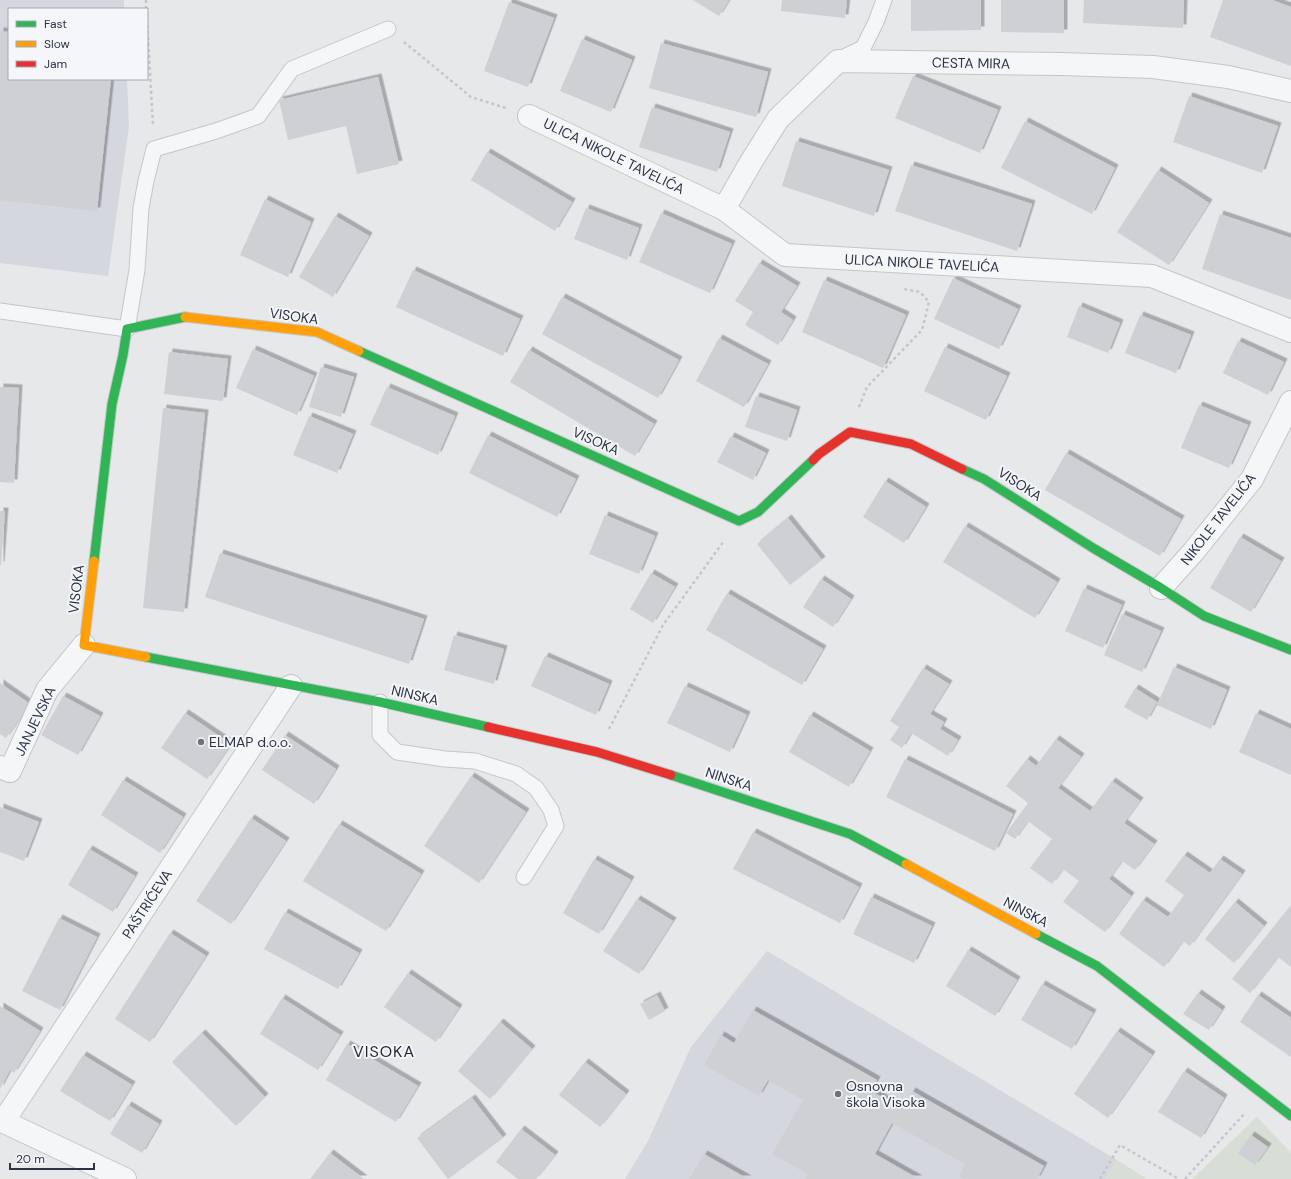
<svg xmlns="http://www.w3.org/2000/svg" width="1291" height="1179" font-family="'DM Sans',sans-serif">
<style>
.built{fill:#d4d7dd}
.green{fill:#d6ded6}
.building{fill:#ced0d3;filter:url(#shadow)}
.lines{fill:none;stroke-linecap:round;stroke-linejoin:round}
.lane-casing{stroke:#c4c6c8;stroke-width:17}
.street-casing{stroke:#c4c6c8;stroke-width:24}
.fast-casing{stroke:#c4c6c8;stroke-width:11}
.slow-casing{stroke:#c4c6c8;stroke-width:11}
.jam-casing{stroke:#c4c6c8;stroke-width:11}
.path{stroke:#c5c6ca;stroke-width:2.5;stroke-dasharray:3 3;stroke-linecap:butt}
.lane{stroke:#f5f6f7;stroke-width:15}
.street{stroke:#f5f6f7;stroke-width:22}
.fast{stroke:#30b455;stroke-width:9}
.slow{stroke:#ff9f0a;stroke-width:9}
.jam{stroke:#e5322d;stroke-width:9}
.poi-dot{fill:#6c737f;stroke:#f4f6f9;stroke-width:1.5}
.labels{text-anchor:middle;stroke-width:4;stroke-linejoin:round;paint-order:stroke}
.street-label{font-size:14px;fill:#2b3445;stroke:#f4f6f9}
.poi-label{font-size:14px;fill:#2b3445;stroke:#f4f6f9;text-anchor:start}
.quarter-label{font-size:16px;letter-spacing:1px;fill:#1d2536;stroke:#f4f6f9}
</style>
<defs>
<filter id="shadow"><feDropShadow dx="3.5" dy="-3.5" stdDeviation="0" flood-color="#0004"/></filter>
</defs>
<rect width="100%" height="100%" fill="#e6e8ea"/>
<g class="built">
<path d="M0 0H124V9H9V79H127L129 126 108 276 0 263Z"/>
<path d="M767 951 1117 1160 1105 1179H625L648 1141 691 1047Z"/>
</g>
<g class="green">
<path d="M1257 1117 1291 1153V1179H1192Z"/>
<path d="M1117 1160 1147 1179H1105Z"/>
</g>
<g class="building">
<path d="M693 0H729L719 16Z"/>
<path d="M782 0H847L845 18 781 11Z"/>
<path d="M911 0H981V30L911 31Z"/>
<path d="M1001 0H1064V33L1001 32Z"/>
<path d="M1084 0H1184L1183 28 1083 23Z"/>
<path d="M1223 0H1272L1291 7V66L1210 37Z"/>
<path d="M509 2 554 18 528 87 484 71Z"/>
<path d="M0 31 9 32V79H111L97 211 0 200Z"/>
<path d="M582 39 632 60 611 112 560 91Z"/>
<path d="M661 43 768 72 756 117 649 88Z"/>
<path d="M913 76 998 110 980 153 895 118Z"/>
<path d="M378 77 399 164 357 174 346 126 288 140 279 100Z"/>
<path d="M1189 96 1278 126 1262 173 1173 142Z"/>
<path d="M652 107 730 132 717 172 639 147Z"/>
<path d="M1025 121 1115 168 1092 214 1001 168Z"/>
<path d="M796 141 889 170 874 216 782 186Z"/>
<path d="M487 152 572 202 555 231 471 180Z"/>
<path d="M911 165 1032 204 1017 251 895 211Z"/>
<path d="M1158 170 1209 203 1169 265 1117 232Z"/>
<path d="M265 199 311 222 288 277 240 255Z"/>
<path d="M586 208 639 228 627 260 574 239Z"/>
<path d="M661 213 732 244 710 293 639 262Z"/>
<path d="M1220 214 1291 238V300L1202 269Z"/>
<path d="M335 216 369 236 333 297 299 277Z"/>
<path d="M759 263 797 286 781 312 793 320 778 345 745 325 753 312 735 301Z"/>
<path d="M413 270 520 319 503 356 396 307Z"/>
<path d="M953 278 1018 309 999 349 934 319Z"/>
<path d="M824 280 906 315 883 368 802 332Z"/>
<path d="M562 297 679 360 658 398 542 334Z"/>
<path d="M1079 306 1120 323 1108 353 1067 337Z"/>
<path d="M1140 315 1191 335 1176 373 1125 353Z"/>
<path d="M719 338 768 364 744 407 696 381Z"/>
<path d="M1238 341 1284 362 1268 395 1223 373Z"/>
<path d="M945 347 1007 376 986 420 924 391Z"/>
<path d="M253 349 314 376 297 415 236 388Z"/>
<path d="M529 350 654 424 635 456 510 382Z"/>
<path d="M169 352 228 359 223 401 164 394Z"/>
<path d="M321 367 354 377 341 417 309 407Z"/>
<path d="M0 387 19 388 14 483 0 482Z"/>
<path d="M387 387 455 416 438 455 370 425Z"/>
<path d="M756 396 797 410 787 441 745 427Z"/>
<path d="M1199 405 1248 425 1229 468 1181 448Z"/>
<path d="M163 408 205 413 184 612 143 608Z"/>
<path d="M309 416 353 434 337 473 293 455Z"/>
<path d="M488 435 576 479 557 517 469 473Z"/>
<path d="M731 436 766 453 753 480 717 462Z"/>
<path d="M1066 453 1181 519 1160 556 1045 490Z"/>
<path d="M885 481 926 507 904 543 863 517Z"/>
<path d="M0 511H5L1 565H0Z"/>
<path d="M605 515 655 536 639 574 589 554Z"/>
<path d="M788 518 822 560 790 585 757 544Z"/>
<path d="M965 526 1057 582 1035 618 943 562Z"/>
<path d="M1240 537 1281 561 1251 612 1210 588Z"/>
<path d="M220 553 424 619 409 664 205 597Z"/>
<path d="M651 573 675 587 653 623 630 609Z"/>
<path d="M821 579 851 599 833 627 803 607Z"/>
<path d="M1084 588 1122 605 1103 648 1065 631Z"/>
<path d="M727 593 823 649 802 685 706 630Z"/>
<path d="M1122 614 1161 631 1142 672 1104 655Z"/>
<path d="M454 635 504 649 494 684 444 670Z"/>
<path d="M545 656 609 684 596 715 531 686Z"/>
<path d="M1174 667 1227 690 1211 729 1157 705Z"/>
<path d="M923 668 949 684 930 714 944 722 940 729 958 740 948 756 911 733 902 748 890 740 899 727 890 721Z"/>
<path d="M0 683 30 704 6 738 0 734Z"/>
<path d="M685 686 747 715 730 752 667 723Z"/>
<path d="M1135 688 1157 702 1147 720 1124 707Z"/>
<path d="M63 696 100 716 78 755 41 735Z"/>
<path d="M185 713 231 744 207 779 161 748Z"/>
<path d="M1256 713 1291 729V775L1239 752Z"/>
<path d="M810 715 870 751 849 787 789 752Z"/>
<path d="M285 735 336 769 314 804 262 770Z"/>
<path d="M1056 739 1081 757 1058 788 1090 811 1112 781 1140 801 1124 823 1154 844 1135 870 1122 861 1109 879 1131 896 1105 932 1063 902 1079 881 1063 869 1052 884 1030 868 1052 839 1028 821 1015 839 1006 833 1028 803 1006 786 1027 759 1036 766Z"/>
<path d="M905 759 1013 814 995 851 886 797Z"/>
<path d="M471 776 526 812 479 883 424 846Z"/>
<path d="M123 780 183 817 160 853 101 815Z"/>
<path d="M0 807 39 822 24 861 0 852Z"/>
<path d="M251 818 286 841 231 924 196 901Z"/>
<path d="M339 824 421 874 386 931 303 881Z"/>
<path d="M753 832 859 887 840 923 733 869Z"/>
<path d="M89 849 135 876 113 912 68 885Z"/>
<path d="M1184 855 1210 873 1220 859 1242 874 1190 946 1183 941 1164 967 1119 934 1143 900 1168 917 1184 895 1165 881Z"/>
<path d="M594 859 631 880 599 934 563 913Z"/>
<path d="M871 897 932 926 914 963 853 934Z"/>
<path d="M637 899 673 921 639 974 603 951Z"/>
<path d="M1235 902 1264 926 1234 963 1205 939Z"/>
<path d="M1291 905V967L1278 957 1250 993 1232 979Z"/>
<path d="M285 912 359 953 338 989 264 949Z"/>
<path d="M59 918 97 937 60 1010 22 991Z"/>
<path d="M170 933 206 956 150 1042 115 1019Z"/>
<path d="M968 950 1017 980 995 1016 946 986Z"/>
<path d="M408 973 459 1008 436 1042 384 1007Z"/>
<path d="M1042 984 1093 1013 1072 1049 1021 1020Z"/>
<path d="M1198 993 1222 1010 1209 1030 1183 1014Z"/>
<path d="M657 995 665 1011 649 1020 640 1004Z"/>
<path d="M1258 995 1291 1018V1057L1240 1022Z"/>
<path d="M282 998 340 1035 318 1070 260 1034Z"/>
<path d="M0 1006 40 1031 14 1073 10 1070 0 1089Z"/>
<path d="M753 1010 877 1080 871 1091 902 1109 912 1091 1044 1166 1037 1179H964L959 1176 965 1164 892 1123 875 1154 919 1179H805L808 1174 772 1154 803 1100 768 1080 759 1096 704 1065 721 1035 734 1043Z"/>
<path d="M500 1022 532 1049 490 1099 458 1071Z"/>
<path d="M1117 1031 1152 1055 1108 1118 1074 1094Z"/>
<path d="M202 1033 265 1097 236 1126 172 1062Z"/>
<path d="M347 1044 418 1086 396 1122 326 1080Z"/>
<path d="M83 1055 132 1085 110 1121 60 1091Z"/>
<path d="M585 1062 626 1094 600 1127 559 1095Z"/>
<path d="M1184 1071 1224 1098 1201 1138 1158 1112Z"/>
<path d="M472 1098 503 1138 448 1179 417 1138Z"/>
<path d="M128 1105 159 1124 142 1153 110 1134Z"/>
<path d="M521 1129 555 1155 536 1179H518L496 1162Z"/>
<path d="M1251 1135 1268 1147 1255 1165 1238 1153Z"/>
<path d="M330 1153 364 1179H310Z"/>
<path d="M704 1154 748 1179H689Z"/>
</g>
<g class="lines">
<defs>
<g id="lane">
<path d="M840 59 863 48 876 22 884 0"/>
<path d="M0 311 127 329 137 270 141 208 146 181 154 149 216 131 258 116 292 69 388 29"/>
<path d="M380 702V735L397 752 445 759 475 761 516 774 536 788 551 810 556 826 524 877"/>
</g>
<g id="street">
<path d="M529 116 724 209 785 255 1152 276 1291 331"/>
<path d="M724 209 751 162 778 119 838 61 1061 64 1153 67 1228 77 1291 91"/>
<path d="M1161 588 1194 551 1252 479 1291 402"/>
<path d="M0 767 10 771 47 690 84 645"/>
<path d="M0 1120 125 1179"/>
<path d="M3 1122 291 686"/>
</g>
<g id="fast">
<path d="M359 351 739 521 758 512 813 460"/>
<path d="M962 469 984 479 1093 548 1161 588 1204 616 1291 650"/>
<path d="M94 561 112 404 123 355 127 329 185 317"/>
<path d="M146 657 380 702 488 727"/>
<path d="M671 775 850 834 906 864"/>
<path d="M1036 934 1097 966 1291 1116"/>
</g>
<g id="slow">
<path d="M185 317 317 332 359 351"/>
<path d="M94 561 84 645 146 657"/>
<path d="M906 864 1036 934"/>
</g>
<g id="jam">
<path d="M813 460 819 454 850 432 911 444 962 469"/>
<path d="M488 727 597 752 671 775"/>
</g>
</defs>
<use href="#lane" class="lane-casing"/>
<use href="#street" class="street-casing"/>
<use href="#fast" class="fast-casing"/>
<use href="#slow" class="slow-casing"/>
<use href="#jam" class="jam-casing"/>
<g class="path">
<path d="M146 0V9"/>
<path d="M147 19 153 126"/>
<path d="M404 42 471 97 506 108"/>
<path d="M859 407 867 387 922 330 929 302 920 292 904 289"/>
<path d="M609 729 663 625 724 541"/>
<path d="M1100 1179 1120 1145 1179 1179"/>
<path d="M1185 1179 1245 1113"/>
</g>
<use href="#lane" class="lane"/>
<use href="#street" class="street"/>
<use href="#fast" class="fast"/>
<use href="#slow" class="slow"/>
<use href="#jam" class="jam"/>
</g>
<g class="poi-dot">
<circle cx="201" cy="742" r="4"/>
<circle cx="838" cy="1094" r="4"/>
</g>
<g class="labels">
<g class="street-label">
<text transform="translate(971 63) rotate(1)" y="5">CESTA MIRA</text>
<text transform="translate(614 156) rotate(26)" y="5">ULICA NIKOLE TAVELIĆA</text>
<text transform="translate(922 263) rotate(3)" y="5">ULICA NIKOLE TAVELIĆA</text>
<text transform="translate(294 316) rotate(8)" y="5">VISOKA</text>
<text transform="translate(596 441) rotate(24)" y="5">VISOKA</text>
<text transform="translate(1020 484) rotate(33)" y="5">VISOKA</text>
<text transform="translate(1218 519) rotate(-52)" y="5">NIKOLE TAVELIĆA</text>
<text transform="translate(76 589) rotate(-83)" y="5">VISOKA</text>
<text transform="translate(415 695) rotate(13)" y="5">NINSKA</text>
<text transform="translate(35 721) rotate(-64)" y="5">JANJEVSKA</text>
<text transform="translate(729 779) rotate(18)" y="5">NINSKA</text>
<text transform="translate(147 904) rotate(-57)" y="5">PAŠTRIĆEVA</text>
<text transform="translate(1026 912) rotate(28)" y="5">NINSKA</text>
</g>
<g class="poi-label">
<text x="209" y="747">ELMAP d.o.o.</text>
<text x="846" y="1091">Osnovna<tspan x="846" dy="16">škola Visoka</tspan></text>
</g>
<g class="quarter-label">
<text x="384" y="1057">VISOKA</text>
</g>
</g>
<rect x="8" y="8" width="140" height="72" fill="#f4f6f9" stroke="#a4a8b1"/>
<rect x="16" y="21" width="20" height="6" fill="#30b455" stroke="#a4a8b1"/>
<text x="44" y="28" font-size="12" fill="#2b3445">Fast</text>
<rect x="16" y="41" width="20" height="6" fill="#ff9f0a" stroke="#a4a8b1"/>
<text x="44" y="48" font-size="12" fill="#2b3445">Slow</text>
<rect x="16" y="61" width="20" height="6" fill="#e5322d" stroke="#a4a8b1"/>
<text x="44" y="68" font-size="12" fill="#2b3445">Jam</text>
<path d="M10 1163v6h84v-6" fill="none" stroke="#2b3445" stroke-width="2"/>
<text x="16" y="1163" font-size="12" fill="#2b3445" stroke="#f4f6f9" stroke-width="3" paint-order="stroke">20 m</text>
</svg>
